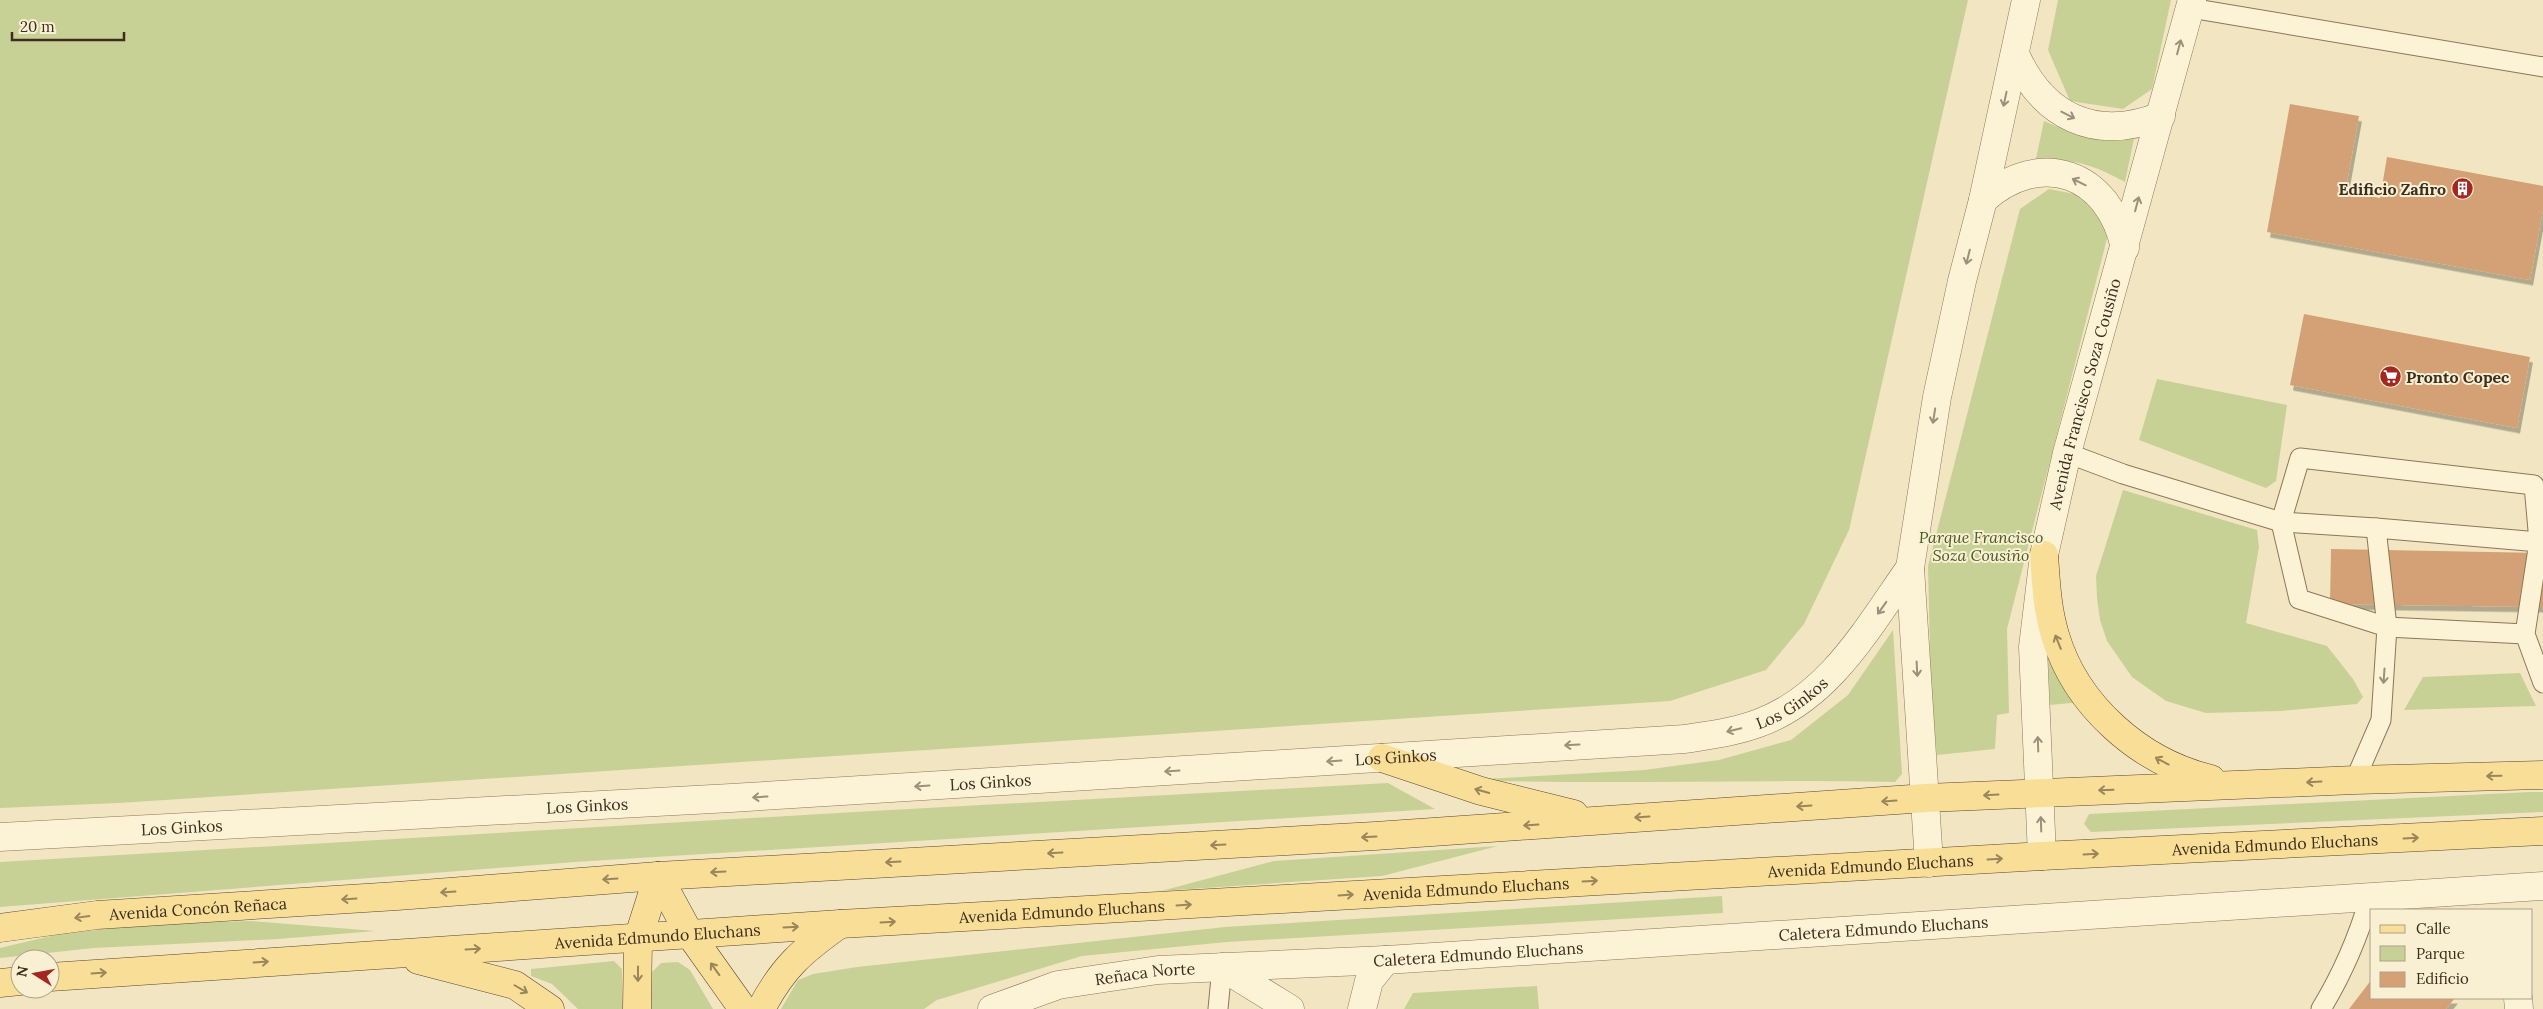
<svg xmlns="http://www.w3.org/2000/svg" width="2543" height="1009" font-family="Lora,serif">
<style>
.green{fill:#c8d195}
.building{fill:#d4a074;filter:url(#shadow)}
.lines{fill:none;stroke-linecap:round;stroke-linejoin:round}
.service-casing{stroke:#8e7657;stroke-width:21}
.minor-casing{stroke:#8e7657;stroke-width:29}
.tertiary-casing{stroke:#8e7657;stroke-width:29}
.primary-casing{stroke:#5b442c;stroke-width:29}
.service{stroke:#fcf2d6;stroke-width:19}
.minor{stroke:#fcf2d6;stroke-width:28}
.tertiary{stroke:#fcf2d6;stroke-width:28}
.primary{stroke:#f8de97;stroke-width:28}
.oneway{stroke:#9c907a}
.oneway2{stroke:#9a865a}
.labels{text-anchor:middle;stroke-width:4;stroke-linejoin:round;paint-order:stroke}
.poi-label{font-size:16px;font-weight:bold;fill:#3c2d1d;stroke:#f9efd2;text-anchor:end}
.street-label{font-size:16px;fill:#3c2d1d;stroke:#f9efd2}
.park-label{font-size:16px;font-style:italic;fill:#4a5b21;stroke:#f9efd2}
</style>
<defs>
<filter id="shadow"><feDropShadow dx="3" dy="5.5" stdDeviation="0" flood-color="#0004"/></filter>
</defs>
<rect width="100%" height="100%" fill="#f2e6c2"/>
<g class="green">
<path d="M0 0H1968L1849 530 1804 624 1766 670 1670 701 119 803 0 808Z"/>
<path d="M2058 0H2171L2152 89 2123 109 2070 101 2048 50Z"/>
<path d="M2044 121 2067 131 2106 141 2134 139 2125 182C2092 164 2072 157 2035 163Z"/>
<path d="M2049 189 2095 198 2111 223 2007 629 2009 713 1997 715 1995 749 1937 755 1931 694 1928 566 2020 209Z"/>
<path d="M2157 379 2287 405 2276 481 2266 488 2139 440Z"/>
<path d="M2123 490 2257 530 2259 547 2246 623 2327 646 2353 679 2363 697 2357 704 2281 711 2206 713 2166 701 2132 677 2107 641 2100 620 2097 598 2096 576Z"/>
<path d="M1893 630 1902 774 1895 782C1752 779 1609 785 1466 780L1644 770 1719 760 1791 740 1848 695Z"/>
<path d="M2048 653 2081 702 2050 705Z"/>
<path d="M2520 673 2536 706 2404 710 2423 677Z"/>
<path d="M1388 783 1435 809 575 862 0 907V862L872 811Z"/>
<path d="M2529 792H2543V812L2091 832 2084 824 2089 814Z"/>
<path d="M1498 846 1382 876 1161 891 1274 861Z"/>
<path d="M1722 896 1723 913 1227 942 1082 956 937 1000 924 1009H781L798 980 813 974 857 967 1225 927Z"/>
<path d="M250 921 376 931 278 939 94 948 0 958V948L59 934 155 924Z"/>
<path d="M614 961 622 969 623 1009H578L552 984 531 976V969Z"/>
<path d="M678 962 690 970 713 1009H649V975L661 963Z"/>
<path d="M1537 986 1539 1009H1404L1413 993Z"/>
</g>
<g class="building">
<path d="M2290 104 2359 116 2345 192 2380 198 2387 157 2543 186V209L2530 280 2267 232Z"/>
<path d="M2304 314 2530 357 2517 428 2290 385Z"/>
<path d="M2331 549 2543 553V607L2330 604Z"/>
<path d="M2372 979V998H2455L2446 1009H2349Z"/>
</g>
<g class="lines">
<defs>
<g id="service">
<path d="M2190 8 2543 67"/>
<path d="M2067 453 2123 474 2281 522 2376 528"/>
<path d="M2525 634 2387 627 2376 528 2539 542 2525 634 2543 683"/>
<path d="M2355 780 2381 720 2387 627 2299 599 2281 522 2300 458 2534 485 2539 542"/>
<path d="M1218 1009 1222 967"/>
<path d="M2321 1009C2343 973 2358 938 2370 897"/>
</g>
<g id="minor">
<path d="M1222 967 1290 1009"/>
<path d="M2518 998 2519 1009"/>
<path id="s1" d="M992 1009 1058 985 1158 970 1386 960 2543 886"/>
<path d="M1362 1009 1369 981 1386 960"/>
</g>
<g id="tertiary">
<path d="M2015 54C2043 117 2095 142 2161 116"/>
<path d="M1983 200C2041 148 2109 173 2125 248"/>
<path id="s2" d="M0 837 731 798 1685 739C1710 735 1735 732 1759 723 1830 697 1868 627 1910 568"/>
<path id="s3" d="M2042 856 2033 647 2044 555 2067 453 2192 0"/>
<path d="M1929 863 1910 568 1937 397 1962 281 1983 200 2026 0"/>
</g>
<g id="primary">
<path d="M2044 555C2046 583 2047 608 2055 635 2076 706 2140 762 2211 779"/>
<path d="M1382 758 1481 791 1574 814"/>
<path d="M658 876 689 933 743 1009"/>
<path id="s4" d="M0 928 97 915 397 896 658 876 1375 836 1926 798 2355 780 2543 775"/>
<path d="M418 960 515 985 550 1009"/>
<path id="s5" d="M50 977 840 924 2042 856 2543 831"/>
<path d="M0 983 20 981"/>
<path d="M637 1009 638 939 658 876"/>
<path d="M761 1009C783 967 802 951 840 924"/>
</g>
</defs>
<use href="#service" class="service-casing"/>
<use href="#minor" class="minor-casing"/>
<use href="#tertiary" class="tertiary-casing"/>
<use href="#primary" class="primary-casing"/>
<use href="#service" class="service"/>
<use href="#minor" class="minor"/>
<use href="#tertiary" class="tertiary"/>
<use href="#primary" class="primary"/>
</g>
<defs><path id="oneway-shaft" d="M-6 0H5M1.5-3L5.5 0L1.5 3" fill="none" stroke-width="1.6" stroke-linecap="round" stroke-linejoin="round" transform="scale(1.25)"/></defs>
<g class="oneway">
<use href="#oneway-shaft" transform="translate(2179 47) rotate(-75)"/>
<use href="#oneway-shaft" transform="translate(2005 99) rotate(102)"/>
<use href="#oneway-shaft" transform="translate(2068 115) rotate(27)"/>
<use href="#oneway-shaft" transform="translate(2079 182) rotate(-154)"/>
<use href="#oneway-shaft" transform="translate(2137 204) rotate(-75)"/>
<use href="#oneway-shaft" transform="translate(1968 257) rotate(104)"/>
<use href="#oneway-shaft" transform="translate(1934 416) rotate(99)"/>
<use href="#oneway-shaft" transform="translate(1882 608) rotate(125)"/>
<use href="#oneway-shaft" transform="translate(1917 669) rotate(87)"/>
<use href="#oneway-shaft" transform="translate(2384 676) rotate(94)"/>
<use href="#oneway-shaft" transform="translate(1734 730) rotate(167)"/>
<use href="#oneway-shaft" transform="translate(2038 744) rotate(-92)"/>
<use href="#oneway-shaft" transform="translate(1572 745) rotate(177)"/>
<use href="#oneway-shaft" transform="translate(1334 761) rotate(176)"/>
<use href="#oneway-shaft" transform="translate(1172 771) rotate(176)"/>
<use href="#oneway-shaft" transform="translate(922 786) rotate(176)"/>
<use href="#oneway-shaft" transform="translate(760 797) rotate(176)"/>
<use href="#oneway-shaft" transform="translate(2041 824) rotate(-92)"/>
</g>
<g class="oneway2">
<use href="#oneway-shaft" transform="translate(2058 642) rotate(-112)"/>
<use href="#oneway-shaft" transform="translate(2162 761) rotate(-152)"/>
<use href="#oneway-shaft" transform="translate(2494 776) rotate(179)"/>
<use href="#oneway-shaft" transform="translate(2314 782) rotate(177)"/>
<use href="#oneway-shaft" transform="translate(2106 790) rotate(178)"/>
<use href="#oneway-shaft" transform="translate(1482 791) rotate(-164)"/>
<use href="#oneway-shaft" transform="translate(1991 795) rotate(177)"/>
<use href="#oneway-shaft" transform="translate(1889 801) rotate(176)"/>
<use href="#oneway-shaft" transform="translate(1804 806) rotate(176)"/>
<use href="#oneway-shaft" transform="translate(1642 817) rotate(176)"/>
<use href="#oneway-shaft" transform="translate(1531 825) rotate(176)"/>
<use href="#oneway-shaft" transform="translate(1369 837) rotate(177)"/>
<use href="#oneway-shaft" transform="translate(2411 838) rotate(-3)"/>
<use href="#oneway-shaft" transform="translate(1218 845) rotate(177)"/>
<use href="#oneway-shaft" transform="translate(1055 853) rotate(177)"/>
<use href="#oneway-shaft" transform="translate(2091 854) rotate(-3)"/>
<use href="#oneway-shaft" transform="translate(1995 859) rotate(-3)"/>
<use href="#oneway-shaft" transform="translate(893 862) rotate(177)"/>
<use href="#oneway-shaft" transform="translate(718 872) rotate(177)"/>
<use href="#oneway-shaft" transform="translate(610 879) rotate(176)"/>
<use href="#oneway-shaft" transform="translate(1590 881) rotate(-3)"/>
<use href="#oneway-shaft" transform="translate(448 892) rotate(176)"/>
<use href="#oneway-shaft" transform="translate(1346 895) rotate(-4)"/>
<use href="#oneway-shaft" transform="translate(349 899) rotate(176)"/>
<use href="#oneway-shaft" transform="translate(1184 905) rotate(-4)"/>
<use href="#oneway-shaft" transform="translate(82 917) rotate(172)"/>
<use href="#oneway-shaft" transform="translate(888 922) rotate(-3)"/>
<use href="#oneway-shaft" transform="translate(791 927) rotate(-3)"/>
<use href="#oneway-shaft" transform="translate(473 949) rotate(-3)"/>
<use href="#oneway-shaft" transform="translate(261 962) rotate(-4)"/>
<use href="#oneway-shaft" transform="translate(715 969) rotate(-126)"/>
<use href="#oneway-shaft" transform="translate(99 973) rotate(-4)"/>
<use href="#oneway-shaft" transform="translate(638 974) rotate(90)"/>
<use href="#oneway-shaft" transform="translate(521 989) rotate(30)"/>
</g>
<defs>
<symbol id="building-disc" viewBox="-11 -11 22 22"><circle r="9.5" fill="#a32621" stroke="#f9efd2"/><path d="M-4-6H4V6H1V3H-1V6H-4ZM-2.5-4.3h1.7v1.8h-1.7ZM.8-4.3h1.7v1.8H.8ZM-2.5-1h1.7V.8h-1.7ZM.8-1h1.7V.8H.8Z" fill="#fff"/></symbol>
<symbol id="supermarket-disc" viewBox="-11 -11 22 22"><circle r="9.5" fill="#a32621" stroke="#f9efd2"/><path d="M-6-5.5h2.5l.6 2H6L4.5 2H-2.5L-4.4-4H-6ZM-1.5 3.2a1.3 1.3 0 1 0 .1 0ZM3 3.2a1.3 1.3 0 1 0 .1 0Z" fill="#fff"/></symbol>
</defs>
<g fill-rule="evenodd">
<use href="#building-disc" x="2450" y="176" width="25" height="25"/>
<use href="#supermarket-disc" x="2378" y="364" width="25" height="25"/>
</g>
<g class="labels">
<g class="poi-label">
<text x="2446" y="195">Edificio Zafiro</text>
<text x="2406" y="383" text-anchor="start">Pronto Copec</text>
</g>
<g class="street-label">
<text dy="6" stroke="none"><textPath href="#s3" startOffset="468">Avenida Francisco Soza Cousiño</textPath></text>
<text dy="6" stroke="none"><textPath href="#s2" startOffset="1802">Los Ginkos</textPath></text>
<text dy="6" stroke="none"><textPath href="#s2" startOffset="1398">Los Ginkos</textPath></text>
<text dy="6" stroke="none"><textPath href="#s2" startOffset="992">Los Ginkos</textPath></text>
<text dy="6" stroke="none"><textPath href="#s2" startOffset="588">Los Ginkos</textPath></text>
<text dy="6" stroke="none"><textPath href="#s2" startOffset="182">Los Ginkos</textPath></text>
<text dy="6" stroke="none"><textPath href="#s5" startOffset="2229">Avenida Edmundo Eluchans</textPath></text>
<text dy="6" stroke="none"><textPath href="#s5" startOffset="1824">Avenida Edmundo Eluchans</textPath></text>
<text dy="6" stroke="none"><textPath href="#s5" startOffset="1419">Avenida Edmundo Eluchans</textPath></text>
<text dy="6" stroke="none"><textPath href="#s4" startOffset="199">Avenida Concón Reñaca</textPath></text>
<text dy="6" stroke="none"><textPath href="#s5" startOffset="1014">Avenida Edmundo Eluchans</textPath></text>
<text dy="6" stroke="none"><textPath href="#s1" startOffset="898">Caletera Edmundo Eluchans</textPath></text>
<text dy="6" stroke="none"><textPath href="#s5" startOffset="609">Avenida Edmundo Eluchans</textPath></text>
<text dy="6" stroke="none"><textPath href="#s1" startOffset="492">Caletera Edmundo Eluchans</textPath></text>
<text dy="6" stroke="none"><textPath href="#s1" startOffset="158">Reñaca Norte</textPath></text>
</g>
<g class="park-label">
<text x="1981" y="543">Parque Francisco<tspan x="1981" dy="18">Soza Cousiño</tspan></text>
</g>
</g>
<rect x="2370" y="909" width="162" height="90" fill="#f9efd2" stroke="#ada18a"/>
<rect x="2380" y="925" width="25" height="8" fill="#f8de97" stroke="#ada18a"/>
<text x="2416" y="934" font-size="15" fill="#3c2d1d">Calle</text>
<rect x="2380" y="946" width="25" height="15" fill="#c8d195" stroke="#ada18a"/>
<text x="2416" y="959" font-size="15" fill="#3c2d1d">Parque</text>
<rect x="2380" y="972" width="25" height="15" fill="#d4a074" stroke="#ada18a"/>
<text x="2416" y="984" font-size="15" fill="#3c2d1d">Edificio</text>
<g transform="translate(35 974) rotate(281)"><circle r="24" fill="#f9efd2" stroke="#ada18a"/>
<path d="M0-4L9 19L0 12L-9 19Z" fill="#a32621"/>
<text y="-8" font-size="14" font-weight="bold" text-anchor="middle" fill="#3c2d1d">N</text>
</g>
<path d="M12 32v8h112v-8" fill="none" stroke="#3c2d1d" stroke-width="2.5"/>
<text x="20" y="32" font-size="15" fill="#3c2d1d" stroke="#f9efd2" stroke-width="4" paint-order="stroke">20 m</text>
</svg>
